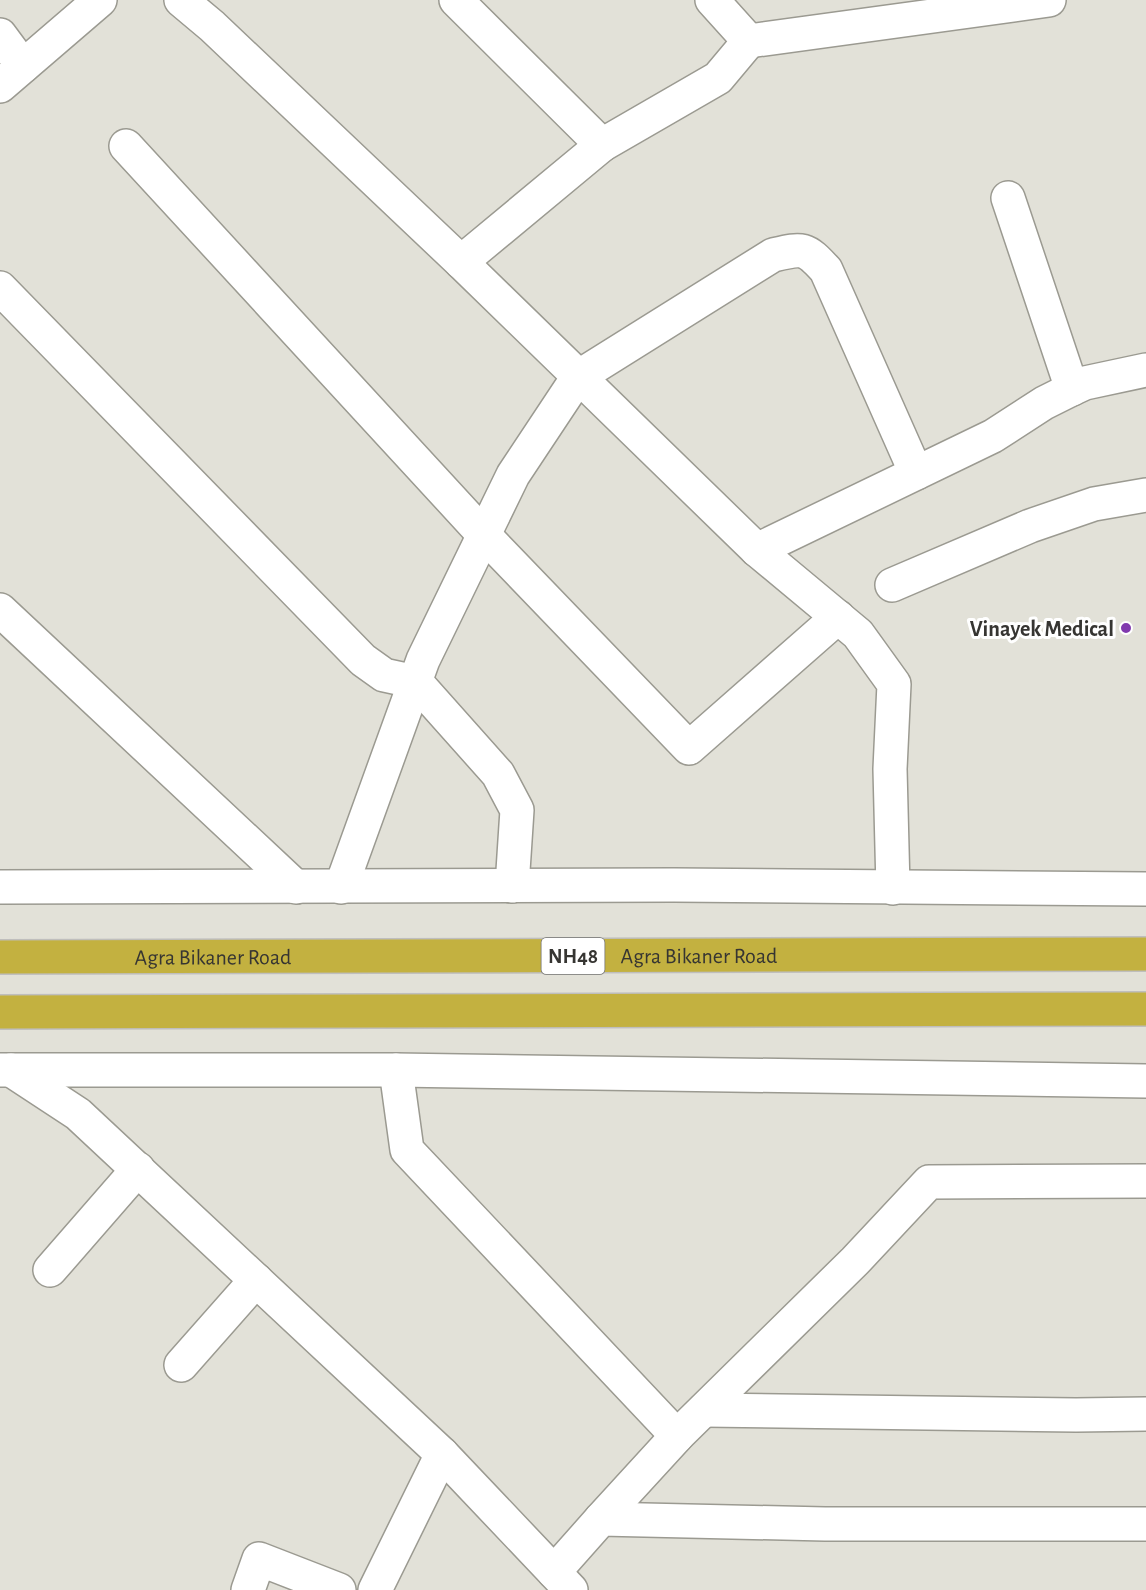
<svg xmlns="http://www.w3.org/2000/svg" width="1146" height="1590" font-family="'Alegreya Sans',sans-serif">
<style>
.lines{fill:none;stroke-linecap:round;stroke-linejoin:round}
.minor-casing{stroke:#9b9a91;stroke-width:36}
.highway-casing{stroke:#bfbebd;stroke-width:36}
.minor{stroke:#fff;stroke-width:33}
.highway{stroke:#c3b140;stroke-width:33}
.poi-dot{fill:#813aae;stroke:#fff;stroke-width:2}
.labels{text-anchor:middle;stroke-width:6;stroke-linejoin:round;paint-order:stroke}
.shield{fill:#fff;stroke:#727270;stroke-width:1.5}
.shield-label{font-size:21px;font-weight:bold;fill:#363532}
.poi-label{font-size:22px;font-weight:bold;fill:#363532;stroke:#fff;text-anchor:end}
.street-label{font-size:22px;fill:#363532;stroke:#fff}
</style>
<rect width="100%" height="100%" fill="#e2e1d8"/>
<g class="lines">
<defs>
<g id="minor">
<path d="M181 0 212 26 461 262 602 145"/>
<path d="M456 0 602 145 718 78 749 41 712 0"/>
<path d="M0 35 23 66"/>
<path d="M749 41 1049 0"/>
<path d="M0 86 100 0"/>
<path d="M126 146 484 535 689 748 838 617"/>
<path d="M1008 198 1072 389"/>
<path d="M461 262 757 550 858 634 894 684 890 769 893 888"/>
<path d="M0 288 363 660 384 675 416 682 498 774 517 810 512 886"/>
<path d="M757 550 993 436 1044 403 1072 389 1085 383 1146 370"/>
<path d="M892 585 1030 526 1094 504 1146 495"/>
<path d="M0 610 296 887"/>
<path d="M0 887 674 885 1146 889"/>
<path d="M341 887 423 660 513 475 578 377 773 255C803 248 805 247 826 270L916 473"/>
<path d="M0 1070H396L1146 1081"/>
<path d="M11 1070 78 1114 442 1454 571 1590"/>
<path d="M396 1070 407 1150 677 1436"/>
<path d="M50 1270 138 1169"/>
<path d="M181 1365 256 1280"/>
<path d="M704 1410 1076 1415 1146 1414"/>
<path d="M601 1519 677 1436 855 1261 929 1182 1146 1181"/>
<path d="M554 1572 601 1519 825 1524H1146"/>
<path d="M248 1590 259 1559 339 1590"/>
<path d="M375 1590 442 1454"/>
</g>
<g id="highway">
<path id="s1" d="M0 957 1146 954"/>
<path d="M0 1012 1146 1009"/>
</g>
</defs>
<use href="#minor" class="minor-casing"/>
<use href="#highway" class="highway-casing"/>
<use href="#minor" class="minor"/>
<use href="#highway" class="highway"/>
</g>
<circle class="poi-dot" cx="1126" cy="628" r="6"/>
<g class="labels">
<rect class="shield" x="541.5" y="938" width="63" height="36" rx="4.5"/>
<g class="shield-label">
<text x="573" y="963">NH48</text>
</g>
<g class="poi-label">
<text x="1114" y="636">Vinayek Medical</text>
</g>
<g class="street-label">
<text dy="8" stroke="none"><textPath href="#s1" startOffset="699">Agra Bikaner Road</textPath></text>
<text dy="8" stroke="none"><textPath href="#s1" startOffset="213">Agra Bikaner Road</textPath></text>
</g>
</g>
</svg>
